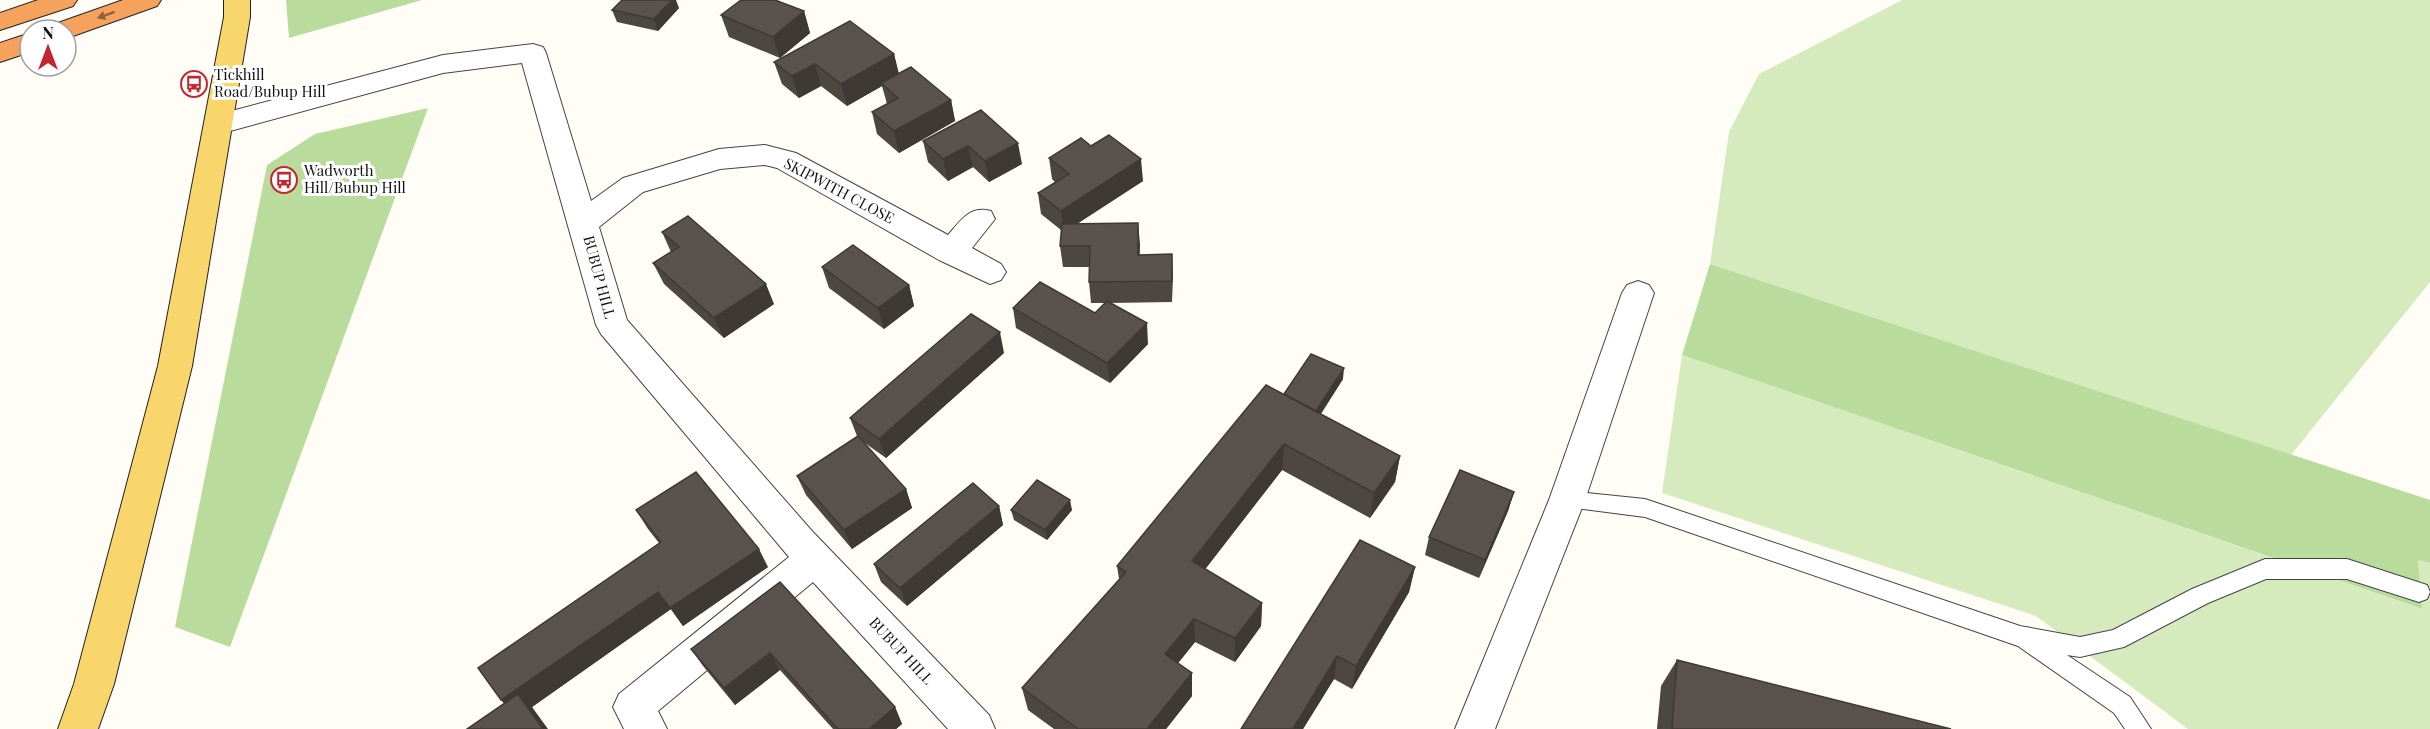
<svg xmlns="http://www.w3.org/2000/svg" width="2430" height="729" font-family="'Playfair Display',serif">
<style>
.green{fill:#d5ebbd}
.forest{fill:#b9dc9c}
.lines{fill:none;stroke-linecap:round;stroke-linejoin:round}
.service-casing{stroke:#444;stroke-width:2}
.minor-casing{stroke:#444;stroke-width:2}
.primary-casing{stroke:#222;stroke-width:2}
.motorway-casing{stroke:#222;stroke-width:2}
.service{fill:#fff;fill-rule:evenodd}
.minor{fill:#fff;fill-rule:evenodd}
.primary{fill:#f9d66b;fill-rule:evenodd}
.motorway{fill:#f5a25d;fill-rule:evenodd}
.wall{fill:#4d4742}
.shaded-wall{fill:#3f3936}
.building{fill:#5a524d;stroke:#3f3936;stroke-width:1.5}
.oneway{fill:#8e613b}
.labels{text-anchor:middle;stroke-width:6;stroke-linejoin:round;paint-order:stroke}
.poi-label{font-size:15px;fill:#111;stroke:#fff;text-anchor:start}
.street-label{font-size:15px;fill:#111;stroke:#fff}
</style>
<rect width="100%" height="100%" fill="#fffdf5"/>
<g class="green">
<path d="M1902 0H2430V282L2291 455 1710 264 1729 132 1759 74Z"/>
<path d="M1682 355 2421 609 2418 559 2430 563V729H2188L2036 616 1662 493Z"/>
</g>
<g class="forest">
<path d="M286 0H422L289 38Z"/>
<path d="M428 108 230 647 175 627 267 165 315 134Z"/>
<path d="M1710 264 2430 500V563L2418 560 2422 609 1682 355Z"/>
</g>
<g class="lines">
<defs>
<path id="service" d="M1567 491 1645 499 2020 626 2080 637 2113 630 2192 589 2265 559H2347L2427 585 2430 592 2427 599 2419 602 2347 579H2266L2208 603 2124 647 2080 657 2067 655 2130 697 2151 729H2125L2114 713 2018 646 1645 517 1560 506 1556 500 1560 494Z"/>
<g id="minor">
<path d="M533 44 543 47 546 53 591 201 623 178 719 149 765 145 796 153 948 235C961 220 970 205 991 211L995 219 972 248 1001 264 1006 272 1001 280 990 284 939 260 777 168 765 165 720 169 643 192 599 227 627 320 812 531 989 715 995 729H948L813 582 658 711 667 729H624L613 707 619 694 789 557 601 334 596 325 522 63 443 73 219 134 209 131 205 124 209 117 443 55Z"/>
<path d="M1638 281 1649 285 1654 293 1585 500 1495 729H1455L1549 500 1622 293 1627 285Z"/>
</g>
<path id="primary" d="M224 0H250V17L192 366 114 684 98 729H58L74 684 158 366 224 17Z"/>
<g id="motorway">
<path d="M38 0H77L73 6 0 30V13Z"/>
<path d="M123 0H161L157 6 73 36 66 38V30H51L55 24Z"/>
<path d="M30 33V52L0 62V43Z"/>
</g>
</defs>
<use href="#service" class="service-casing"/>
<use href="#minor" class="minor-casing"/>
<use href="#primary" class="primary-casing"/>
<use href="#motorway" class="motorway-casing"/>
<use href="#service" class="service"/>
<use href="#minor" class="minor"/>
<use href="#primary" class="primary"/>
<use href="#motorway" class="motorway"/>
</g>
<g class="wall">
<path d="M679 8 658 31 617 22 612 10Z"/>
<path d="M804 11 810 33 780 58 729 37 721 15Z"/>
<path d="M894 54 899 74 951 100 955 121 899 153 877 134 872 112 887 104 882 86 847 106 821 86 799 98 782 84 774 62Z"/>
<path d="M981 110 1022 164 989 182 973 167 948 181 928 162 923 141Z"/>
<path d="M1091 146 1143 181 1077 224 1140 244 1139 255 1172 254V302L1110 303 1148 344 1110 383 1016 328 1013 308 1095 313 1106 303H1091L1089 282V267H1063L1060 246 1061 230 1041 214 1038 193 1055 182 1052 179 1049 158Z"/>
<path d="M662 232 774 304 724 338 664 284 653 263 671 252Z"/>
<path d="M822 267 909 285 914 306 884 329 829 288Z"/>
<path d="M1004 353 886 458 862 441 906 489 912 508 852 549 806 495 797 476 857 436 850 418Z"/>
<path d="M1343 379 1321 414 1400 456 1395 482 1370 518 1282 470 1205 569 1262 603 1261 626 1235 662 1195 642 1178 663 1192 696 1166 729H1054L1028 710 1022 688 1119 579 1117 566 1284 394Z"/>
<path d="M1514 492 1508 511 1479 578 1425 555 1429 537Z"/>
<path d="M999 506 1003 525 907 606 881 582 874 564Z"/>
<path d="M636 510 768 567 683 626 671 609 532 707 534 710 504 703 501 700 659 543 648 529Z"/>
<path d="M1011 510H1072L1047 540 1014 520Z"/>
<path d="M1415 567 1409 592 1352 689 1334 679 1303 729H1241Z"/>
<path d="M780 582 895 707 902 724 896 729H833L780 670 735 705 703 666 691 649Z"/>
<path d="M1677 660 1951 729H1657L1661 686Z"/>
</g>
<g class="shaded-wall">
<path d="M672 0H676L679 8 658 31 654 19Z"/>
<path d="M804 11 810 33 780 58 773 37Z"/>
<path d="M894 54 899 76 881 83 882 86 847 106 841 84Z"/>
<path d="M815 64 821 86 799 98 792 76Z"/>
<path d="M951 100 955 121 899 153 894 131Z"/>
<path d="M1018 143 1022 164 989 182 985 161Z"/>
<path d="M968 146 973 167 948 181 943 159Z"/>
<path d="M1141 159 1143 181 1064 232 1061 211Z"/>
<path d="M1138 223 1140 244 1139 276 1138 255Z"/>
<path d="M1172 254 1173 275 1172 302Z"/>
<path d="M766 284 774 304 724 338 714 318Z"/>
<path d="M909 285 914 306 884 329 878 308Z"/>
<path d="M1147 323 1148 344 1110 383 1107 363Z"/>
<path d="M1000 332 1004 353 886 458 879 439Z"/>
<path d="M1344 368 1343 379 1312 427 1313 417Z"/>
<path d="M1284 444 1282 470 1193 585 1192 561Z"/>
<path d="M1400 456 1395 482 1370 518 1374 493Z"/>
<path d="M906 489 912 508 852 549 844 530Z"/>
<path d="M1514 492 1508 511 1479 578 1485 560Z"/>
<path d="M1070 500 1072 510 1047 540 1045 530Z"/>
<path d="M999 506 1003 525 907 606 900 588Z"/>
<path d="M759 549 768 567 683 626 670 608Z"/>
<path d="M1415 567 1409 592 1352 689 1356 666Z"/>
<path d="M658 592 671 609 532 707 548 729H543L518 717 501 700Z"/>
<path d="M1262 603 1261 626 1235 662V638Z"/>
<path d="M1194 619 1195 642 1167 677 1165 654Z"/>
<path d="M770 653 780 670 735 705 724 688Z"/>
<path d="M1337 656 1334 679 1303 729H1293Z"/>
<path d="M1192 673V696L1166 729H1147Z"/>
<path d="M895 707 902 724 896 729H869Z"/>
</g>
<g class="building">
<path d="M622 0H672L654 19 612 10Z"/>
<path d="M741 0H775L804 11 773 37 721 15Z"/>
<path d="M850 21 894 54 841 84 815 64 792 76 774 62Z"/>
<path d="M911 67 951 100 894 131 872 112 898 98 881 83Z"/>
<path d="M981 110 1018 143 985 161 968 146 943 159 923 141Z"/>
<path d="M1109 135 1141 159 1061 211 1038 193 1069 174 1049 158 1081 138 1091 146Z"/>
<path d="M688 216 766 284 714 318 653 263 679 247 662 232Z"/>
<path d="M1138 223V255L1172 254V281L1089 282 1090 246H1060L1062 224Z"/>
<path d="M853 245 909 285 878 308 822 267Z"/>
<path d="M1040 282 1095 313 1107 301 1147 323 1107 363 1013 308Z"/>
<path d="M971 314 1000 332 879 439 850 418Z"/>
<path d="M1311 354 1344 368 1316 411 1284 394Z"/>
<path d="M1266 385 1400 456 1374 493 1284 444 1192 561 1262 603 1235 638 1194 619 1165 654 1192 673 1147 729H1078L1022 688 1126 572 1117 566Z"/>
<path d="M858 436 906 489 844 530 797 476Z"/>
<path d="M1460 470 1514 492 1485 560 1429 537Z"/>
<path d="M696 472 759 549 670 608 658 592 501 700 478 668 661 542 636 510Z"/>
<path d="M1037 480 1070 500 1045 530 1011 510Z"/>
<path d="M973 483 999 506 900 588 874 564Z"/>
<path d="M1360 540 1415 567 1356 666 1337 656 1293 729H1241Z"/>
<path d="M780 582 895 707 869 729H838L770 653 724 688 691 649Z"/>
<path d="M1677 660 1951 729H1672Z"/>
<path d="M518 694 543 729H467Z"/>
</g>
<defs><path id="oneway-solid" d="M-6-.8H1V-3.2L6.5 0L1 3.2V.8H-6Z" transform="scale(1.5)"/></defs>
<use class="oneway" href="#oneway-solid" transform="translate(106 15) rotate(160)"/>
<defs>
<symbol id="bus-ring" viewBox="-11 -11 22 22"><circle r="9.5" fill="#fff" stroke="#c4262e" stroke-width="1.5"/><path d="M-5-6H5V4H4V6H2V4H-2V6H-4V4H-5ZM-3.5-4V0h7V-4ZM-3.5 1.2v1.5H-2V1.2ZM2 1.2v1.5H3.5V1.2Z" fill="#c4262e"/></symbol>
</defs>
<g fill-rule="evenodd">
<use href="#bus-ring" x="179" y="69" width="30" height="30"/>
<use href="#bus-ring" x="269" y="165" width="30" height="30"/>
</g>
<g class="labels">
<g class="poi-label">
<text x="214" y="80">Tickhill<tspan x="214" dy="17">Road/Bubup Hill</tspan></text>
<text x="304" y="176">Wadworth<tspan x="304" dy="17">Hill/Bubup Hill</tspan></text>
</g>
<g class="street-label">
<text transform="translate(839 191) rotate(28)" y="5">SKIPWITH CLOSE</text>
<text transform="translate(599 277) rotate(75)" y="5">BUBUP HILL</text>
<text transform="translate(901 651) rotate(47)" y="5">BUBUP HILL</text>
</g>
</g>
<g transform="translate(48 48)"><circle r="28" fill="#ffffff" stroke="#a0a0a0" stroke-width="1.5"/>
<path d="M0-4.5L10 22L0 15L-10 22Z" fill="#c4262e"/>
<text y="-9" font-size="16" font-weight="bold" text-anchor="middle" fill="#111111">N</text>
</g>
</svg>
